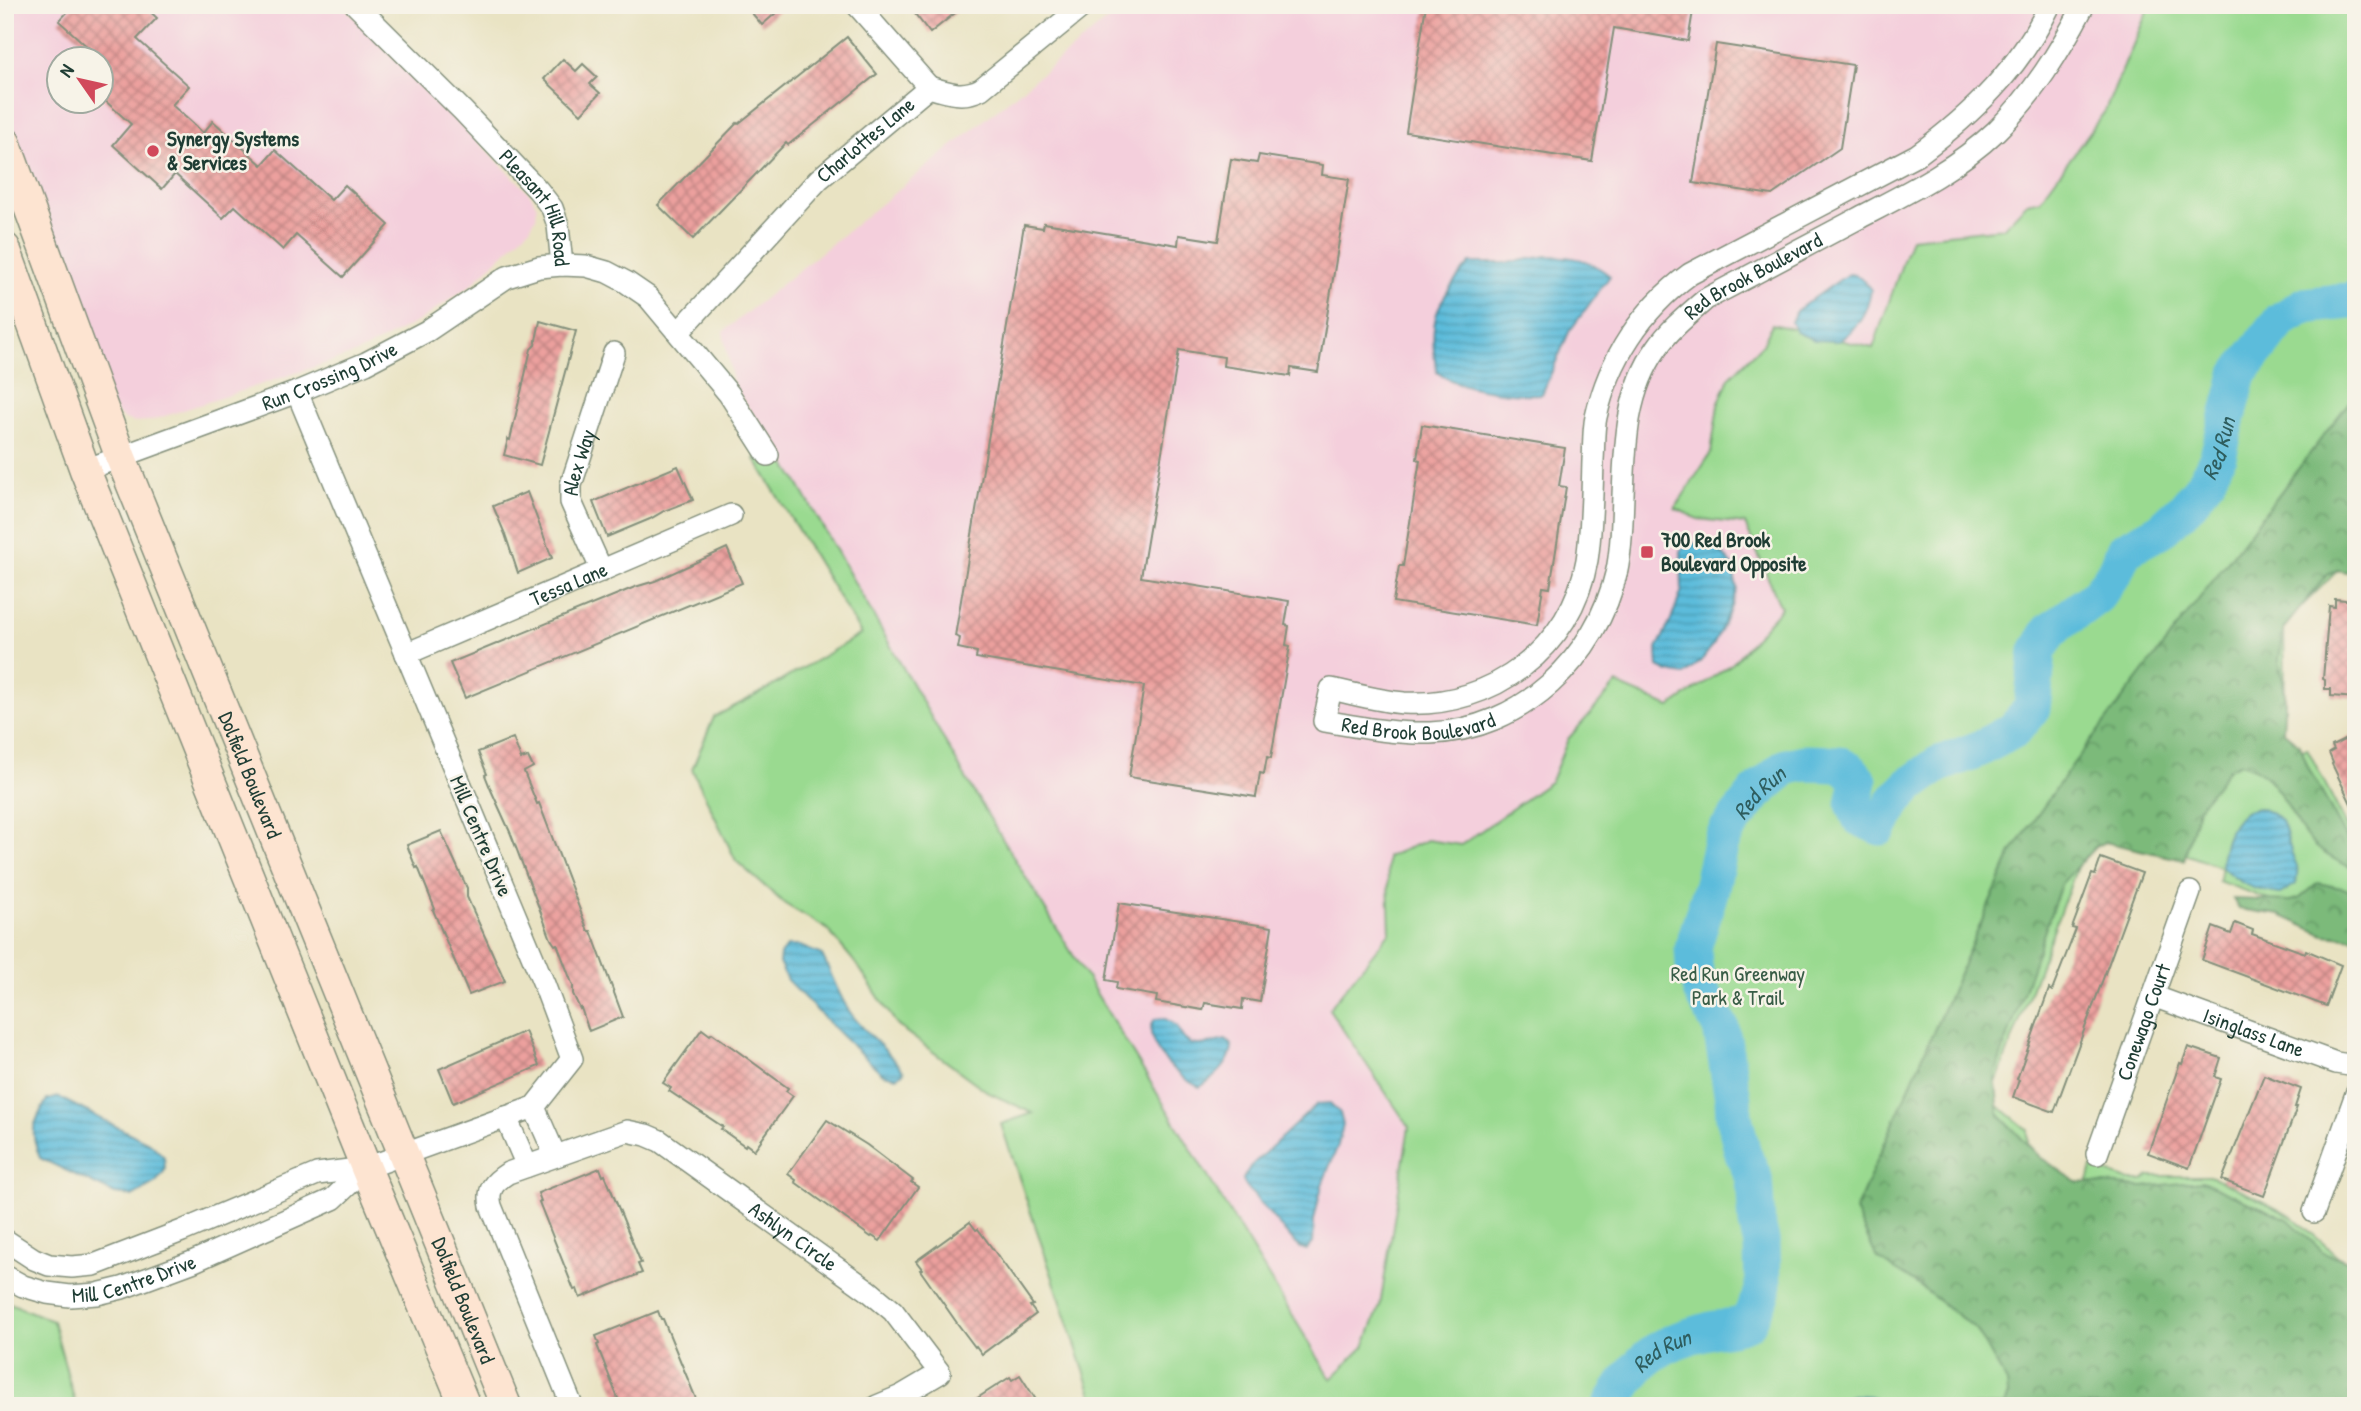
<svg xmlns="http://www.w3.org/2000/svg" width="2361" height="1411" font-family="'Patrick Hand',sans-serif">
<style>
.built{fill:#f4cfdc;fill-rule:evenodd}
.green{fill:#9ada90;stroke:#5c8c62;stroke-width:2}
.forest{fill:url(#forest-crowns);stroke:#4d7c57;stroke-width:2}
.water{fill:url(#water-rules);stroke:#3e7c88;stroke-width:2}
.lines{fill:none;stroke-linecap:round;stroke-linejoin:round}
.river{stroke:#5cbcdb;stroke-width:37}
.building{fill:url(#building-cross-hatch)}
.street-casing{stroke:#84907c;stroke-width:24}
.secondary-casing{stroke:#84907c;stroke-width:33}
.street{stroke:#fff;stroke-width:21}
.secondary{stroke:#fde4d1;stroke-width:30}
.poi-dot{fill:#d1495b;stroke:#f7f3e8;stroke-width:2.5}
.labels{text-anchor:middle;stroke-width:5;stroke-linejoin:round;paint-order:stroke}
.poi-label{font-size:21px;font-weight:bold;fill:#1f3d34;stroke:#f7f3e8;text-anchor:start}
.street-label{font-size:21px;fill:#1f3d34;stroke:#f7f3e8}
.park-label{font-size:21px;fill:#385c46;stroke:#f7f3e8}
.water-label{font-size:23px;font-style:italic;fill:#2e5d5e;stroke:#f7f3e8}
</style>
<defs>
<pattern id="forest-crowns" width="20" height="18" patternUnits="userSpaceOnUse" patternTransform="scale(1.75)"><rect width="20" height="18" fill="#7bba7a"/><path d="M2 6a3 3 0 1 1 6 0M12 15a3 3 0 1 1 6 0" fill="none" stroke="#649865"/></pattern>
<pattern id="water-rules" width="6" height="5" patternUnits="userSpaceOnUse" patternTransform="scale(1.75)"><rect width="6" height="5" fill="#5cbcdb"/><path d="M0 2.5h6" fill="none" stroke="#4b9ab2"/></pattern>
<pattern id="building-cross-hatch" width="8" height="8" patternUnits="userSpaceOnUse" patternTransform="scale(1.75)"><rect width="8" height="8" fill="#eca09e"/><path d="M0 0l8 8M0 8l8-8" fill="none" stroke="#bf8482"/></pattern>
</defs>
<rect width="100%" height="100%" fill="#f7f3e8"/>
<filter id="ink" filterUnits="userSpaceOnUse"><feTurbulence type="fractalNoise" baseFrequency=".0143" numOctaves="2"/><feDisplacementMap in="SourceGraphic" scale="14" xChannelSelector="R" yChannelSelector="G"/><feConvolveMatrix kernelMatrix="1 2 1 2 8 2 1 2 1" color-interpolation-filters="sRGB"/></filter>
<filter id="wash" filterUnits="userSpaceOnUse"><feTurbulence type="fractalNoise" baseFrequency=".00686" numOctaves="4" result="noise"/><feDisplacementMap in="SourceGraphic" scale="28" xChannelSelector="R" yChannelSelector="G"/><feGaussianBlur stdDeviation="1.57" result="paint"/><feColorMatrix in="noise" values="0 0 0 0 0 0 0 0 0 0 0 0 0 0 0 0 0 1.4 0 .05"/><feComposite in="paint" operator="in"/></filter>
<g filter="url(#wash)">
<rect width="100%" height="100%" fill="#e9e3c3"/>
<g class="built">
<path d="M5 5H342L531 195 537 207 536 217 530 228 471 285 419 321 357 353 150 421 133 422 122 418 112 407 5 109ZM60 60H102V102H60Z"/>
<path d="M1126 5H2150L2105 111 2040 200 2027 203 2003 228 1911 238 1873 348 1772 324 1763 344 1729 378 1718 405 1711 453 1675 508 1698 519 1745 524 1782 608 1733 663 1670 707 1568 739 1551 781 1461 845 1427 840 1387 857 1390 932 1329 1009 1409 1127 1380 1306 1364 1347 1330 1380 972 789 795 478 734 386 723 332Z"/>
</g>
<g class="green">
<path d="M2150 5H2356V552L2284 624 2285 709 2248 725 2269 767 2307 748 2356 844V932L2218 881 2222 868 2095 819 1990 1099 2028 1130V1157L2046 1171 2087 1186 2092 1167 2130 1181H2143L2149 1176H2209L2225 1182 2293 1217 2356 1272V1406H1096L1001 1124 1033 1113 989 1093 898 1026 858 966 827 929 785 904 736 861 692 769 714 717 762 692 861 634 755 459 773 445 795 478 972 789 1331 1379 1364 1347 1380 1306 1409 1127 1329 1009 1390 932 1387 857 1427 840 1461 845 1551 781 1568 739 1616 684 1670 707 1733 663 1781 608 1745 524 1698 519 1675 508 1711 453 1718 405 1729 378 1763 344 1772 324 1873 348 1911 238 2003 228 2027 203 2040 200 2105 111Z"/>
<path d="M5 1301 53 1321 76 1406H5Z"/>
</g>
<g class="forest">
<path d="M2356 393V574L2337 570 2326 576 2284 628 2279 659 2285 694 2283 731 2300 745 2308 767 2347 839 2356 849V870C2338 861 2319 853 2307 837 2287 811 2276 770 2240 763L2229 769 2198 808 2184 860 2105 842 2095 847 2061 884 1995 1074 1999 1115 2040 1157 2077 1182 2142 1187 2202 1181 2288 1219 2323 1252 2356 1264V1406H2004L2008 1394 2007 1383 1977 1330 1909 1278 1877 1258 1855 1211 2012 852 2073 764Z"/>
<path d="M2318 883 2356 891V938L2324 935 2280 915 2239 909 2233 899 2290 901 2300 898Z"/>
</g>
<g class="water">
<path d="M1547 256C1575 257 1588 258 1610 276L1569 332 1542 394C1513 395 1459 390 1437 372 1427 322 1436 301 1470 263H1508Z"/>
<path d="M1848 274C1859 274 1864 281 1871 290 1868 312 1857 328 1839 341L1814 340 1796 332 1791 322 1796 311Z"/>
<path d="M1698 543 1718 549 1732 564 1737 589 1728 614 1713 645 1701 661 1684 675 1668 672 1658 667 1657 649 1671 620 1682 590 1681 550 1687 544Z"/>
<path d="M2259 808C2290 820 2282 824 2291 851 2297 869 2299 862 2296 884L2280 894C2252 890 2241 885 2221 866 2222 848 2228 826 2243 813 2247 810 2254 809 2259 808Z"/>
<path d="M787 946H800L822 955C832 974 839 998 852 1015 868 1036 888 1050 904 1072L897 1077 883 1074 843 1037 787 980 779 963 780 955Z"/>
<path d="M1164 1018 1177 1026C1187 1054 1204 1044 1226 1040L1232 1046C1231 1064 1214 1078 1200 1087 1180 1080 1138 1041 1155 1019Z"/>
<path d="M58 1097 151 1144 164 1157 165 1170 156 1182 132 1196 115 1194 40 1158C29 1130 33 1125 47 1100Z"/>
<path d="M1330 1103 1340 1113 1343 1125 1338 1145 1322 1185 1314 1220 1313 1243 1307 1250 1301 1248 1293 1241 1245 1185 1243 1179 1250 1167 1317 1104Z"/>
<path d="M1853 1395 1870 1396 1885 1406H1830L1834 1401Z"/>
</g>
<g class="lines">
<path class="river" id="s1" d="M1611 1406C1633 1368 1648 1349 1690 1336 1699 1334 1708 1330 1717 1329 1729 1327 1737 1327 1748 1322L1763 1292 1762 1245 1757 1224 1754 1178 1743 1154 1734 1117 1733 1099 1721 1028 1702 993 1694 966 1693 948 1710 892 1721 843 1727 830 1756 793 1786 767 1804 763 1838 764 1851 771 1859 781 1854 804 1860 818 1880 827 1895 800 1910 785 1937 765 1979 749 2014 730 2032 708 2038 651 2050 631 2097 596 2114 573 2124 550 2161 530 2189 504 2207 479 2218 456 2239 374 2281 320 2304 306 2349 301 2356 298"/>
</g>
<g id="blocks">
<g class="building">
<path d="M74 5H143L157 18 137 39 189 86 172 105 203 133 213 121 262 165 275 150 331 200 345 185 389 225 343 277 296 235 283 250 235 206 223 218 175 174 162 189 113 145 131 124 102 98V60L59 21Z"/>
<path d="M745 5H785L762 25Z"/>
<path d="M908 5H965L930 33Z"/>
<path d="M1426 5H1694L1688 41 1614 28 1592 161 1406 132Z"/>
<path d="M847 37 877 74 788 145 786 143 693 239 658 205 737 123 738 124Z"/>
<path d="M1716 44 1853 65 1840 148 1772 195 1693 183Z"/>
<path d="M563 59 576 71 583 64 597 77 590 84 600 93 581 114 544 79Z"/>
<path d="M1259 155 1323 165 1322 175 1349 179 1318 372 1291 368 1290 376 1223 366 1224 357 1179 350 1141 577 1289 601 1285 625 1289 626 1286 645 1290 646 1271 758 1267 757 1264 774 1260 773 1256 797 1129 777 1144 686 976 658 977 652 958 648 960 638 955 636 1024 225 1043 228 1044 223 1178 245 1179 235 1218 241 1231 159 1257 163Z"/>
<path d="M540 321 576 331 540 465 504 455 508 439 510 440 531 349 535 345Z"/>
<path d="M1422 425 1565 448 1559 486 1566 487 1550 588 1543 587 1537 625 1393 602 1399 566H1403L1420 460 1417 459Z"/>
<path d="M678 466 693 500 664 511 650 519 607 537 593 502Z"/>
<path d="M527 492 552 558 518 573 505 534 493 506Z"/>
<path d="M727 548 742 583 465 698 450 663 635 587 655 581Z"/>
<path d="M2335 599 2356 601V698L2331 696V689H2325V680L2323 679 2329 606 2335 607Z"/>
<path d="M2356 734V814L2332 764 2333 763 2329 753 2334 750 2332 746Z"/>
<path d="M513 738 521 759 528 757 533 767 524 772 537 804 539 803 588 931H591L623 1017 589 1031 581 1008 580 1009 573 994V986L557 944 555 945 551 939 510 832 491 790 485 775 487 774 478 752Z"/>
<path d="M441 831 467 888V897L505 981 469 995 433 910 435 909 418 867 416 868 407 845Z"/>
<path d="M2101 858 2142 873 2054 1112 2013 1097 2019 1080 2017 1079 2049 989 2052 991 2076 929 2072 928 2092 874 2095 875Z"/>
<path d="M1119 903 1272 927 1260 1002 1243 999 1242 1009 1205 1003 1203 1010 1156 1002 1157 996 1116 989 1117 982 1106 980Z"/>
<path d="M2235 923 2253 930 2252 934 2305 953 2306 950 2341 965 2326 1006 2202 960 2213 927 2231 934Z"/>
<path d="M702 1029 710 1035 712 1033 736 1050 788 1088 786 1091 793 1096 754 1150 746 1144 745 1146 721 1129 723 1127 669 1091 671 1088 663 1083Z"/>
<path d="M525 1031 539 1066 453 1103 439 1069Z"/>
<path d="M2188 1047 2221 1058 2215 1077 2221 1079 2189 1168 2148 1153 2180 1063 2182 1064Z"/>
<path d="M2264 1075 2301 1089 2295 1107H2297L2264 1196 2222 1180Z"/>
<path d="M827 1120 867 1145 913 1180 911 1182 918 1187 880 1241 872 1236 871 1237 795 1182 796 1180 788 1174Z"/>
<path d="M600 1168 603 1176 605 1175 630 1236 641 1263 638 1264 642 1273 580 1298 577 1289 574 1290 539 1202 541 1201 538 1193Z"/>
<path d="M970 1222 976 1230 978 1229 1006 1267 1033 1305 1030 1306 1036 1314 982 1354 976 1346 975 1347 957 1323 920 1270 922 1269 916 1261Z"/>
<path d="M658 1311 661 1319H663L699 1406H621L597 1345 599 1344 596 1336Z"/>
<path d="M1020 1375 1040 1406H965L1010 1377 1012 1380Z"/>
</g>
</g>
</g>
<g filter="url(#ink)">
<use href="#blocks" fill-opacity="0" stroke="#84907c" stroke-width="2"/>
<g class="lines">
<defs>
<g id="street">
<path id="s2" d="M356 5 463 111 538 190 552 208 558 225 562 265"/>
<path d="M857 5 929 87"/>
<path id="s3" d="M2050 5C2019 69 1974 113 1917 155L1690 274C1642 309 1609 359 1596 417 1593 431 1594 446 1593 460 1592 493 1592 527 1587 560 1572 648 1492 708 1404 703 1379 701 1355 694 1331 689L1324 721C1359 727 1394 734 1430 733 1522 730 1597 658 1617 570 1622 546 1622 521 1623 496 1625 444 1626 392 1657 348 1670 329 1689 314 1706 299 1756 273 1806 246 1857 219 1905 194 1955 170 1996 131 2033 95 2060 51 2084 5"/>
<path id="s4" d="M679 332 819 179 929 87C948 93 963 98 981 89L1084 5"/>
<path id="s5" d="M85 470 297 392 366 363 427 331 507 277 539 267 562 265 586 266 607 272 626 282 648 297 729 394 768 455"/>
<path id="s6" d="M602 571 571 502V485L614 353"/>
<path id="s7" d="M406 654 731 515"/>
<path id="s8" d="M2153 996 2336 1063 2356 1066"/>
<path d="M534 1107 555 1155"/>
<path d="M506 1117 527 1166"/>
<path id="s9" d="M2097 1154 2190 892"/>
<path d="M2314 1212 2356 1094"/>
<path d="M5 1240 34 1259 49 1265 72 1267 94 1265 182 1231 317 1174 366 1168 534 1107 572 1059 544 984 297 392"/>
<path id="s10" d="M5 1276 23 1286 47 1293 70 1296 97 1294 122 1288 192 1262 333 1199 366 1168"/>
<path id="s11" d="M572 1406 491 1206C487 1189 494 1182 508 1173L627 1131 646 1135 660 1141 869 1291 893 1311 940 1373 901 1396 877 1406"/>
</g>
<g id="secondary">
<path id="s12" d="M5 142 121 458 506 1406"/>
<path d="M5 248 85 470 366 1168 465 1406"/>
</g>
</defs>
<use href="#street" class="street-casing"/>
<use href="#secondary" class="secondary-casing"/>
<use href="#street" class="street"/>
<use href="#secondary" class="secondary"/>
</g>
</g>
<g class="poi-dot">
<circle cx="153" cy="151" r="7"/>
<rect x="1640" y="545" width="14" height="14" rx="3.5"/>
</g>
<g class="labels">
<g class="poi-label">
<text x="167" y="146">Synergy Systems<tspan x="167" dy="24">&amp; Services</tspan></text>
<text x="1661" y="547">700 Red Brook<tspan x="1661" dy="24">Boulevard Opposite</tspan></text>
</g>
<g class="street-label">
<text dy="7" stroke="none"><textPath href="#s4" startOffset="268">Charlottes Lane</textPath></text>
<text dy="7" stroke="none"><textPath href="#s2" startOffset="275">Pleasant Hill Road</textPath></text>
<text dy="7" stroke="none"><textPath href="#s3" startOffset="1862">Red Brook Boulevard</textPath></text>
<text dy="7" stroke="none"><textPath href="#s5" startOffset="262">Run Crossing Drive</textPath></text>
<text dy="7" stroke="none"><textPath href="#s6" startOffset="116">Alex Way</textPath></text>
<text dy="7" stroke="none"><textPath href="#s7" startOffset="177">Tessa Lane</textPath></text>
<text dy="7" stroke="none"><textPath href="#s3" startOffset="1234">Red Brook Boulevard</textPath></text>
<text dy="7" stroke="none"><textPath href="#s12" startOffset="679">Dolfield Boulevard</textPath></text>
<text transform="translate(481 836) rotate(67)" y="7">Mill Centre Drive</text>
<text dy="7" stroke="none"><textPath href="#s9" startOffset="140">Conewago Court</textPath></text>
<text dy="7" stroke="none"><textPath href="#s8" startOffset="107">Isinglass Lane</textPath></text>
<text dy="7" stroke="none"><textPath href="#s11" startOffset="581">Ashlyn Circle</textPath></text>
<text dy="7" stroke="none"><textPath href="#s10" startOffset="135">Mill Centre Drive</textPath></text>
<text dy="7" stroke="none"><textPath href="#s12" startOffset="1246">Dolfield Boulevard</textPath></text>
</g>
<g class="park-label">
<text x="1738" y="981">Red Run Greenway<tspan x="1738" dy="24">Park &amp; Trail</tspan></text>
</g>
<g class="water-label">
<text dy="8" stroke="none"><textPath href="#s1" startOffset="1444">Red Run</textPath></text>
<text dy="8" stroke="none"><textPath href="#s1" startOffset="730">Red Run</textPath></text>
<text dy="8" stroke="none"><textPath href="#s1" startOffset="77">Red Run</textPath></text>
</g>
</g>
<rect width="2361" height="1411" fill="none" stroke="#f7f3e8" stroke-width="28"/>
<g transform="translate(80 80) rotate(304)"><circle r="33" fill="#f7f3e8" stroke="#a1aaa0" stroke-width="2"/>
<path d="M0-5L12 26L0 18L-12 26Z" fill="#d1495b"/>
<text y="-10" font-size="19" font-weight="bold" text-anchor="middle" fill="#1f3d34">N</text>
</g>
</svg>
